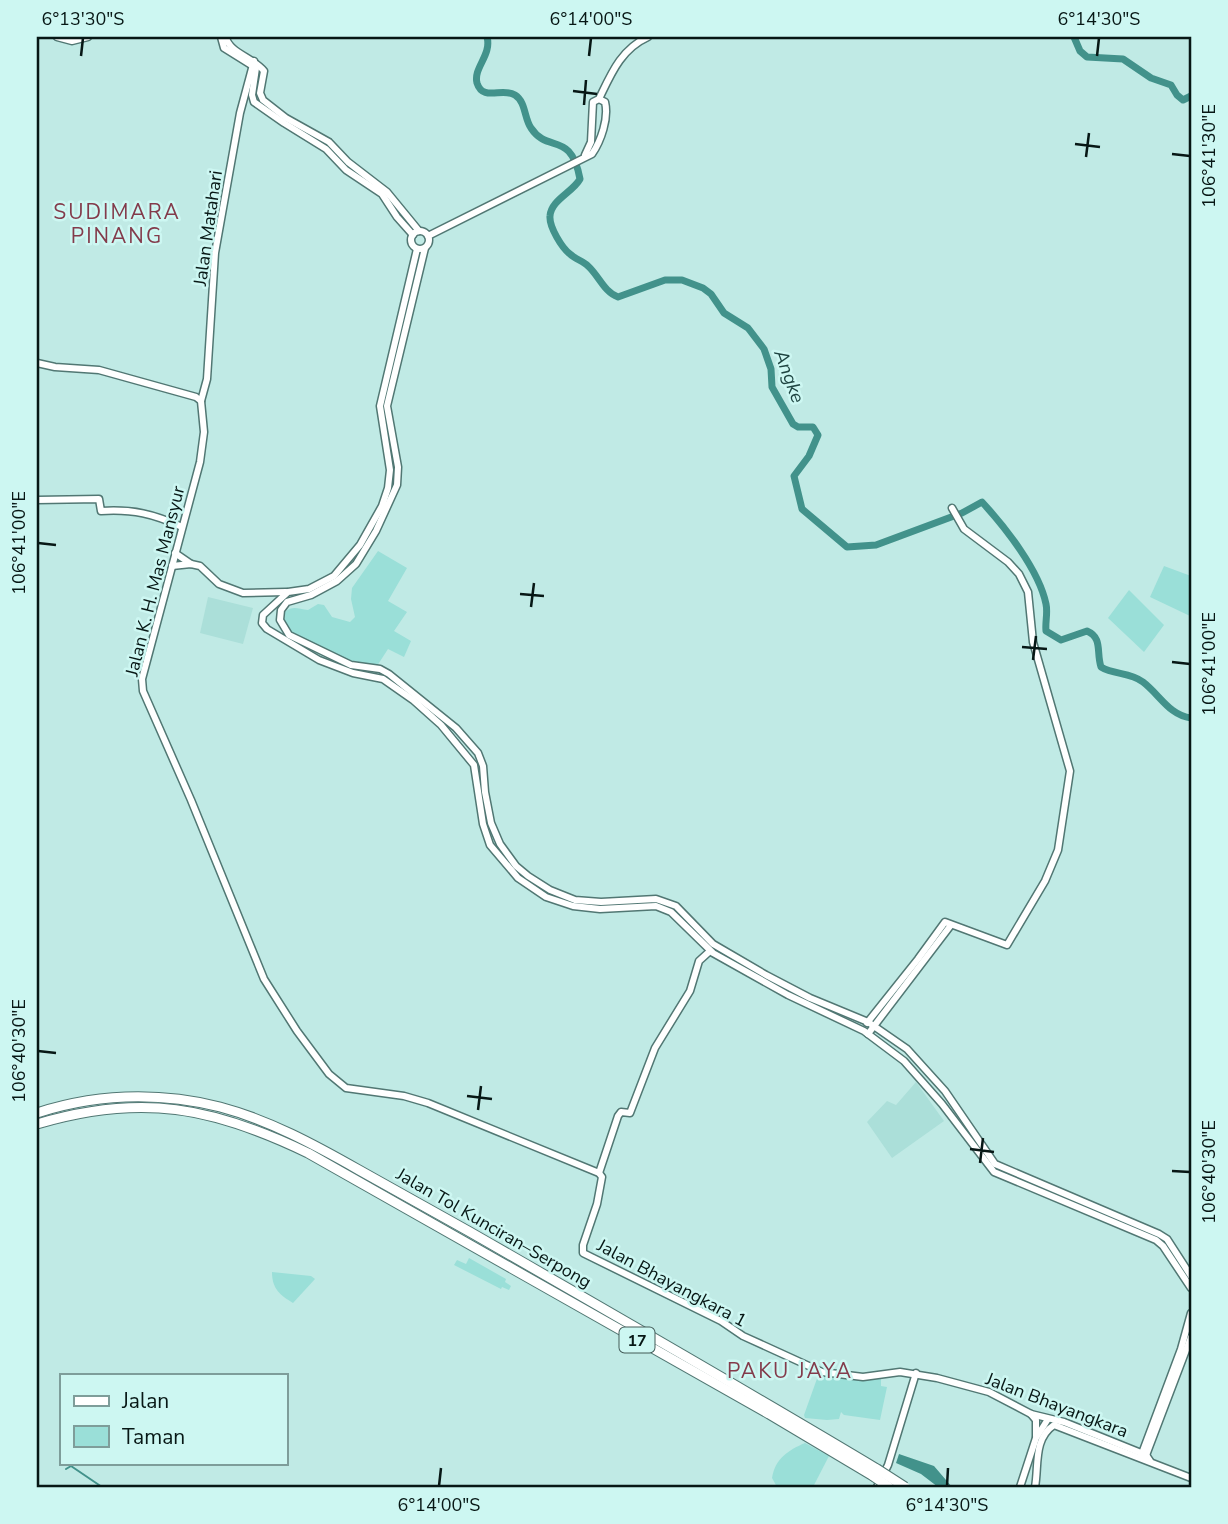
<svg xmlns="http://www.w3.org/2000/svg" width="1228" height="1524" font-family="'Nunito Sans',sans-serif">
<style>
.built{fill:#abdfd9}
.green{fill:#9adfd8}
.water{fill:#42928b}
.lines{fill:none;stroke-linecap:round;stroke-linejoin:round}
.stream{stroke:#42928b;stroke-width:2}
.river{stroke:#42928b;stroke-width:7}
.secondary-casing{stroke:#517773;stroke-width:9}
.highway-casing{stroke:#517773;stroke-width:11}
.secondary{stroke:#fff;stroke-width:6}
.highway{stroke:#fff;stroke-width:9}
.highway-bridge-casing{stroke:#517773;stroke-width:11;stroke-linecap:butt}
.highway-bridge{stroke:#fff;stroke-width:9}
.ticks{fill:none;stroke:#071715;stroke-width:2.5}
.labels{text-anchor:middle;stroke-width:5;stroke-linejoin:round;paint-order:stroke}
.shield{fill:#cdf7f2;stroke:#425a57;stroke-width:2}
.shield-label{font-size:16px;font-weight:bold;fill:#071715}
.street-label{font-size:18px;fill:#071715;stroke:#cdf7f2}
.water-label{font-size:19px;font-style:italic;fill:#1f4542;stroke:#cdf7f2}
.quarter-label{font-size:21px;letter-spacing:2px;fill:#833b4b;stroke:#cdf7f2}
.neatline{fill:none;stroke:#071715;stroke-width:2.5}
.ticks-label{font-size:18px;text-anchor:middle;fill:#071715}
</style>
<rect width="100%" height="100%" fill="#c0eae5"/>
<g class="built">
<path d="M208 597 253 608 243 644 200 633Z"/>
<path d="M916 1082 944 1121 892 1158 867 1122 887 1101 896 1105Z"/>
</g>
<g class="green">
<path d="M378 551 407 568 388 601 407 612 394 631 411 641 404 657 388 649 377 666C346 661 311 650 287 629L284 620 285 612C293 605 298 609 308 610L318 604 324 605 332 617 350 622 355 617 351 599 352 588Z"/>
<path d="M1164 566 1191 576 1190 616 1150 597Z"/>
<path d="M1129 590 1164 625 1144 652 1108 618Z"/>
<path d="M469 1258 506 1279 505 1282 511 1286 509 1290 502 1287 501 1289 454 1265 457 1260 466 1264Z"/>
<path d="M272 1272 311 1276 315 1279 293 1303C280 1295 272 1289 272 1272Z"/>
<path d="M819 1373 854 1379H881V1386L887 1387 880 1420 844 1415 841 1412 839 1419 827 1420 805 1418 804 1415Z"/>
<path d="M805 1443 829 1456 813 1487H777L772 1478C775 1458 789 1450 805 1443Z"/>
</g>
<path class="water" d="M899 1454 934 1466 952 1487H938L921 1474 896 1463Z"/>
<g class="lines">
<path class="stream" d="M66 1469 71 1466 102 1487"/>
<g class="river">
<path d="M487 37C492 55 473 68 477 83 483 102 502 87 515 95 526 102 524 118 531 128 548 154 571 130 580 179 573 192 551 200 550 216 549 227 562 248 570 254 575 259 583 261 588 266 599 276 604 292 618 297L665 280H682L703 288 711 294 724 313 748 328 764 349 771 369 772 387 793 424 798 427H813L818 435 809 456 794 476 802 509 847 547 876 545 962 513 982 502C1005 527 1039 570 1046 604 1048 613 1045 622 1046 631L1061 640 1087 631C1103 638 1096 652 1101 667 1114 675 1130 672 1143 682 1160 695 1169 715 1191 718"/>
<path d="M1074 37 1080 51 1087 57 1123 59 1151 78 1171 85 1177 95 1183 100 1191 96"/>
</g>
<defs>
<g id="secondary">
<path d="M57 37 72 41 88 37"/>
<path d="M221 37 224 48 256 68 252 95 254 102 284 123 326 149 346 170 382 194 397 217 413 235"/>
<path d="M226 37C228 52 254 58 264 71L260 93 263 100 286 118 329 142 348 162 387 192 419 231"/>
<path d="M585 155 591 142 593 102 599 99C611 74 621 49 648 37"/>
<circle cx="420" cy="240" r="9"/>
<path d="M428 236 592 154C601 141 609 118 605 102L599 99"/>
<path d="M425 248 387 406 398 467 397 485 376 531 356 564 337 581 311 595 287 602 281 610 280 620 289 635 351 665 380 669 389 674 456 728 478 753 483 766 485 792 491 823 500 844 516 866 528 876 550 890 575 900 601 902 656 899 676 906 713 944 766 975 810 998 868 1022 907 1049 945 1091 995 1164 1159 1234 1167 1239 1191 1276"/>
<path d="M417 249 380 406 390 470 388 488 382 506 360 545 334 576 309 589 288 592 263 615 262 623 267 629 319 660 353 673 383 679 413 700 441 725 474 765 483 824 490 845 518 878 546 897 573 906 600 909 656 906 671 912 713 953 788 995 864 1031 904 1061 942 1104 994 1172 1156 1240 1163 1246 1191 1288"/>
<path d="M37 363 55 367 99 370 196 397 201 401 204 432 200 462 142 679 143 691 191 800 264 979 297 1031 329 1074 346 1088 404 1096 428 1103 599 1173 602 1177 597 1204 583 1245V1253L721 1321 743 1336 822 1372 863 1377 900 1372 937 1378 989 1392 1031 1414 1064 1422 1146 1455 1150 1461"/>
<path d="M201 401 207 379 215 253 240 113 254 61"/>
<path d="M37 500 99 499 101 511C133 509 154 514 182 527"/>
<path d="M175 553 191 564"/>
<path d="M172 566 191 564 200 566 219 584 243 593 286 592"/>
<path d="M867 1023 918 959 945 922 1007 945 1045 881 1058 850 1070 771 1033 642 1028 592 1019 574 1008 562 964 529 952 508"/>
<path d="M868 1034 951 925"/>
<path d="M599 1173 618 1116 621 1112 630 1113 655 1048 690 991 699 961 710 951"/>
<path d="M1031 1414 1036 1420V1436"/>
<path d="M1141 1456 1181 1349 1191 1313"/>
<path d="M1145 1458 1191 1337"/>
<path d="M877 1487 888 1465 916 1373"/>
<path d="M1020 1487 1036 1438 1048 1419"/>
<path d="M1035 1487C1039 1466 1033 1439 1054 1425L1191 1478"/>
</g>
<g id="highway">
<path d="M37 1113C96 1094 159 1092 220 1107 269 1120 315 1145 359 1170 396 1191 433 1211 470 1232 606 1310 742 1388 877 1469"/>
<path d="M37 1124C141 1093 213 1107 308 1153L769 1414 873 1476"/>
</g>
</defs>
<use href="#secondary" class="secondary-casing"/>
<use href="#highway" class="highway-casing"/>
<use href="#secondary" class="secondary"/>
<use href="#highway" class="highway"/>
<defs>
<g id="highway-bridge">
<path d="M877 1469 905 1487"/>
<path d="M873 1476 889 1487"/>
</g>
</defs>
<use href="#highway-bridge" class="highway-bridge-casing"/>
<use href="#highway-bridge" class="highway-bridge"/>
</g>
<path class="ticks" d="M81 56 83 38M589 56 591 38M1097 56 1099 38M573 91 597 94M584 105 586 80M1075 144 1100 147M1172 154 1190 156M1086 157 1089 133M38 543 56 545M520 594 544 596M531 607 534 583M1022 647 1047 649M1033 660 1036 636M1172 662 1190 664M38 1051 56 1053M467 1096 492 1099M478 1110 481 1086M970 1149 994 1152M980 1163 983 1138M1172 1171 1190 1172M439 1486 441 1468M947 1486 948 1468"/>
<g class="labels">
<rect class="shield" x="619.5" y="1327.5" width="35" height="25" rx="5"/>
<g class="shield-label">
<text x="637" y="1346">17</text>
</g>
<g class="street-label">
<text transform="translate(208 228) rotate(-82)" y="6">Jalan Matahari</text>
<text transform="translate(155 581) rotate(-76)" y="6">Jalan K. H. Mas Mansyur</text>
<text transform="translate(494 1228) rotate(30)" y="6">Jalan Tol Kunciran–Serpong</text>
<text transform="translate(672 1283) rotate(28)" y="6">Jalan Bhayangkara 1</text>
<text transform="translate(1057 1405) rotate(21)" y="6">Jalan Bhayangkara</text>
</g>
<g class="water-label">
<text transform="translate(790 376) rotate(70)" y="7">Angke</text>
</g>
<g class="quarter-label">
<text x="117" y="219">SUDIMARA<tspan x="117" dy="24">PINANG</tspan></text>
<text x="790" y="1378">PAKU JAYA</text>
</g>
</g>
<rect width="1228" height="1524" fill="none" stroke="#cdf7f2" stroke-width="77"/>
<rect x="60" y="1374" width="228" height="91" fill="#cdf7f2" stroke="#7e9d9a" stroke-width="2"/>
<rect x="74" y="1396" width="35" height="10" fill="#ffffff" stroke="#7e9d9a" stroke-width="2"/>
<text x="122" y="1408" font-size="21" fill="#071715">Jalan</text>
<rect x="74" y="1426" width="35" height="21" fill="#9adfd8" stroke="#7e9d9a" stroke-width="2"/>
<text x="122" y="1444" font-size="21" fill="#071715">Taman</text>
<rect x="38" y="38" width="1152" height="1448" class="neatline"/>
<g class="ticks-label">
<text x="83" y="25">6°13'30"S</text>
<text x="591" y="25">6°14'00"S</text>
<text x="1099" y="25">6°14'30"S</text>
<text transform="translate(1209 156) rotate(-90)" y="6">106°41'30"E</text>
<text transform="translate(19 543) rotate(-90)" y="6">106°41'00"E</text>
<text transform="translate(1209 664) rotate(-90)" y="6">106°41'00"E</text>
<text transform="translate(19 1051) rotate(-90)" y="6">106°40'30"E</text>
<text transform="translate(1209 1172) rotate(-90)" y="6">106°40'30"E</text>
<text x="439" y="1511">6°14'00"S</text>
<text x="947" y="1511">6°14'30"S</text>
</g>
</svg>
